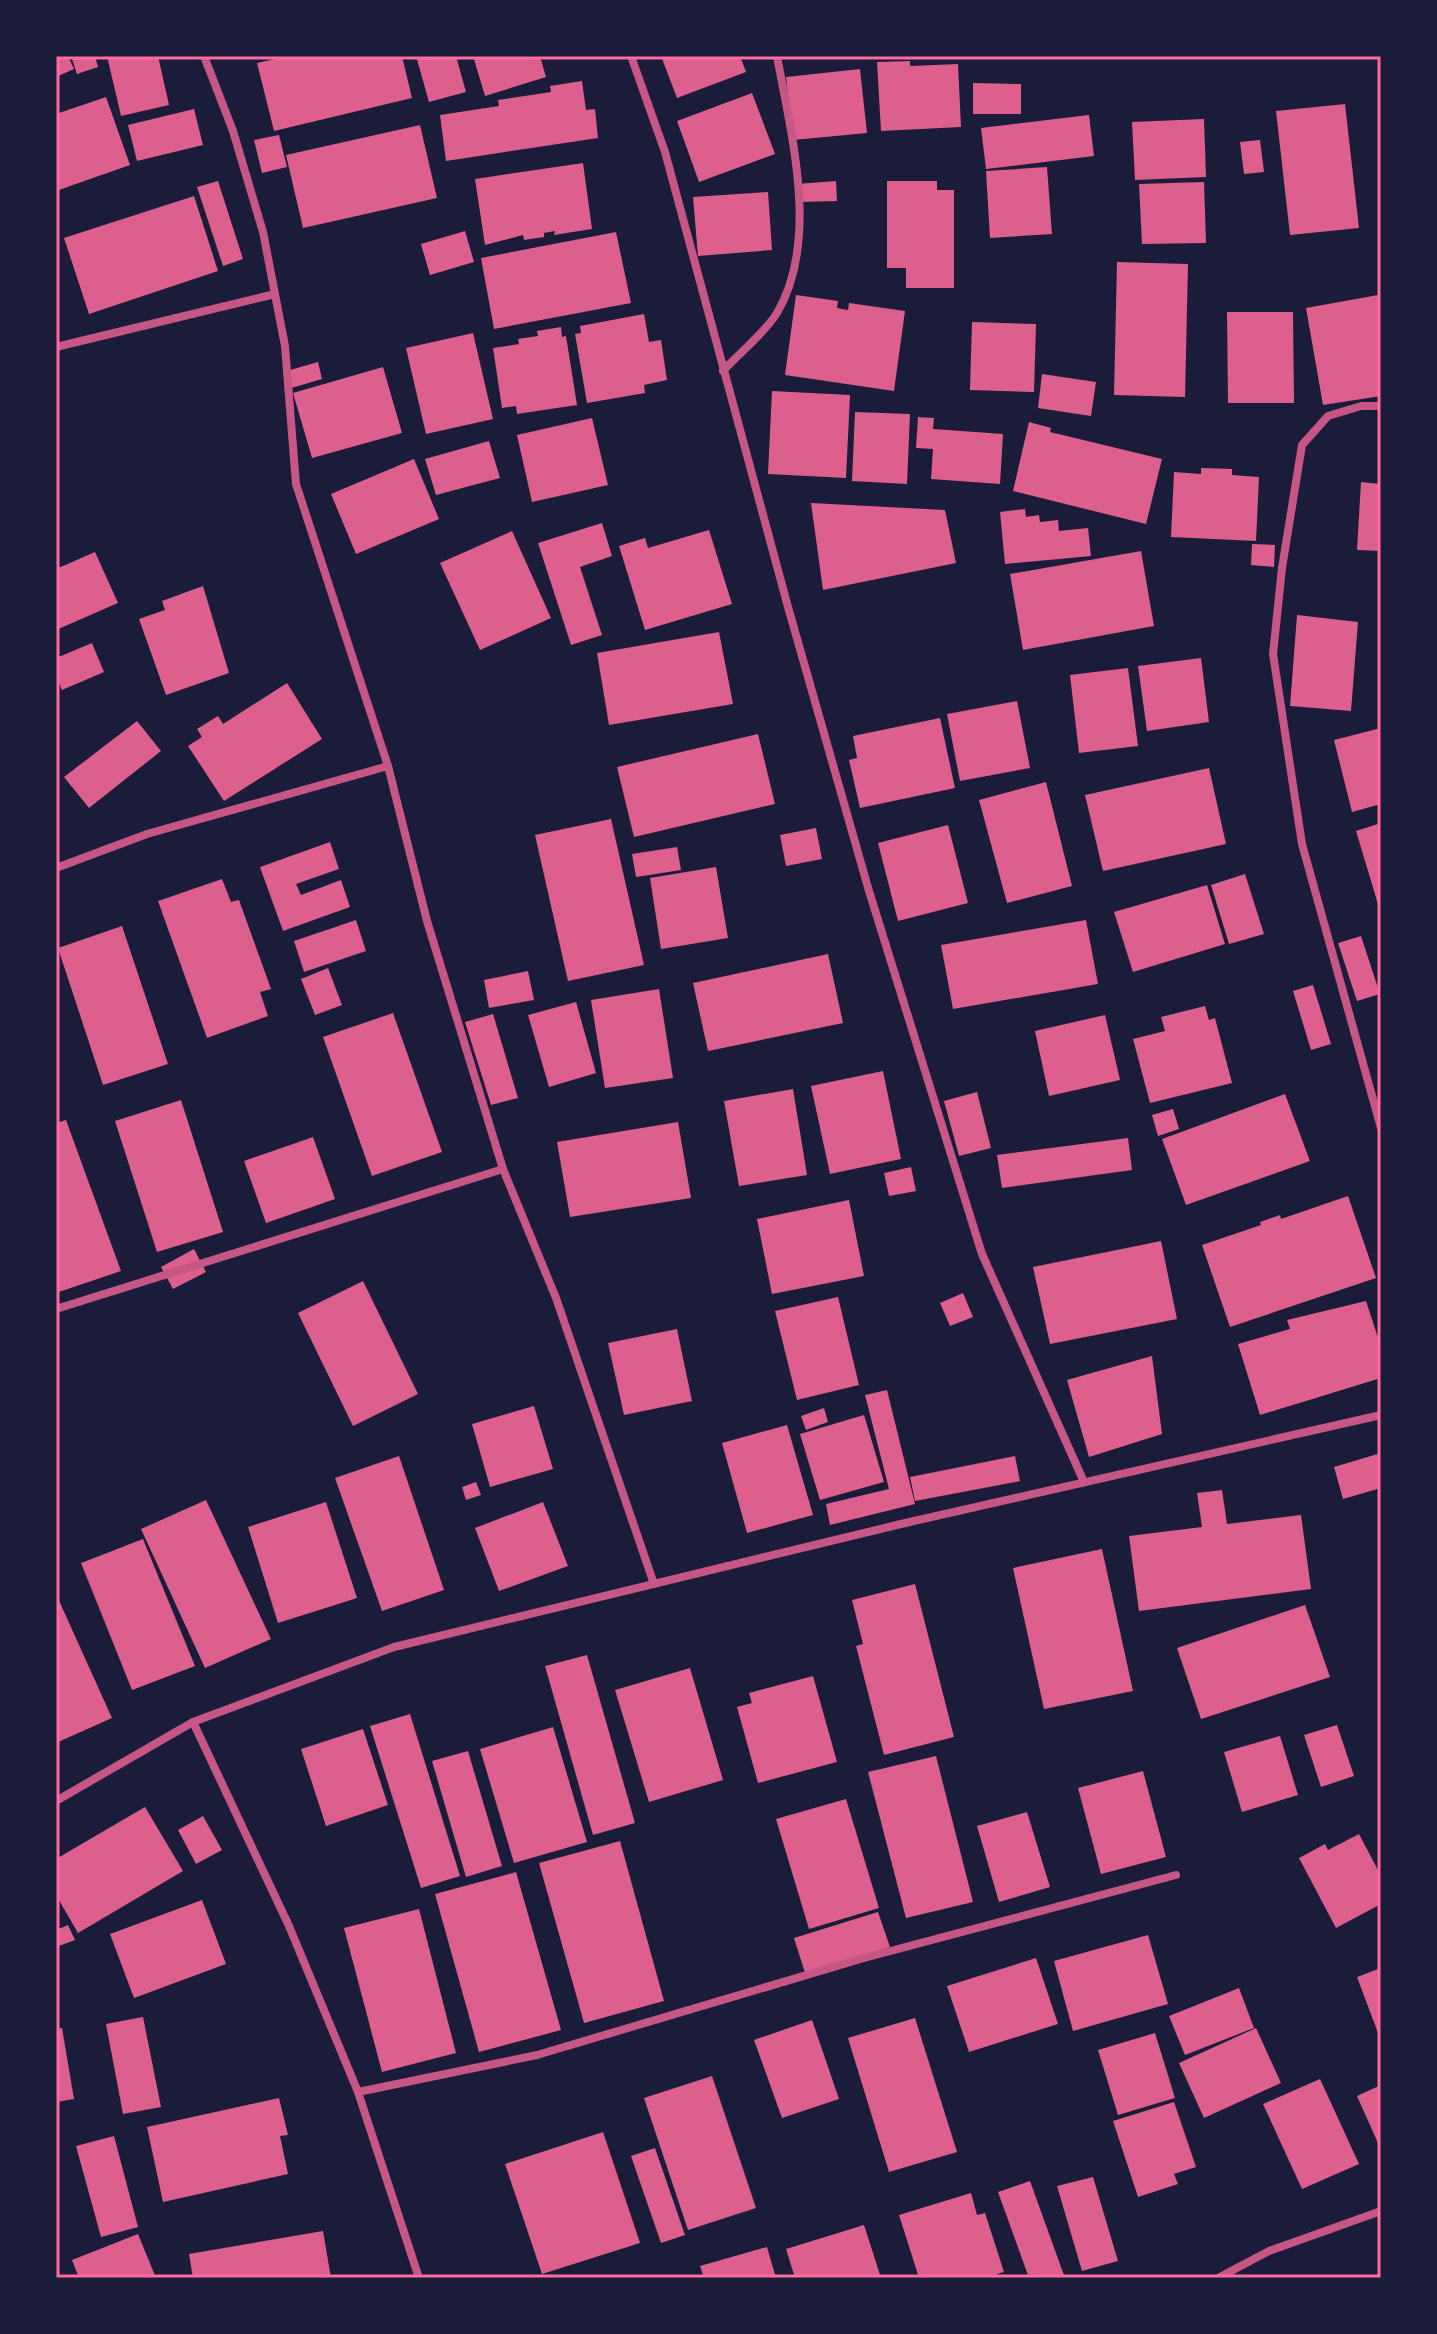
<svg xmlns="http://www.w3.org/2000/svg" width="1437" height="2334" font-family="Literata,serif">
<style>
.building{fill:#dd5f8e}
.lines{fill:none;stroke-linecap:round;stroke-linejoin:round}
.minor{stroke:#c65784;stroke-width:8}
.neatline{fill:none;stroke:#ff6b9d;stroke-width:3}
</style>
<rect width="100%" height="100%" fill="#1b1b3a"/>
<g class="building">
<path d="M56 56H68L74 69 56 77Z"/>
<path d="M71 56H95L98 67 77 74Z"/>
<path d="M107 56H158L169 105 121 116Z"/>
<path d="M288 56H402L412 98 274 131 257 63Z"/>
<path d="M416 56H456L466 92 429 102Z"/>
<path d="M473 56H540L546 77 485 96Z"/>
<path d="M661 56H740L746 72 677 98Z"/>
<path d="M910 61V66L958 64 961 127 881 131 877 62Z"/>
<path d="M860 69 867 133 793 140 786 77Z"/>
<path d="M582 81 586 110 595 109 598 138 446 161 440 115 499 106 498 100 551 92 550 86Z"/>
<path d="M973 83 1021 84V114H973Z"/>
<path d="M752 93 775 154 699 182 677 121Z"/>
<path d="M106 97 130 165 56 191V114Z"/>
<path d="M1345 104 1359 228 1290 235 1276 111Z"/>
<path d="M194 109 203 145 137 161 128 125Z"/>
<path d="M1089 115 1094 156 986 169 981 128Z"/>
<path d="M1204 119 1206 177 1135 180 1132 122Z"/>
<path d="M420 125 437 198 303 228 286 155Z"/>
<path d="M279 135 287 167 262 173 254 140Z"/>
<path d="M1260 140 1264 172 1244 174 1240 142Z"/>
<path d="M583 163 592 229 554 235 555 231 544 233V237L524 240 523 235 485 245 475 179Z"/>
<path d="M1047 167 1052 234 990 238 986 171Z"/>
<path d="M218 181 243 259 223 266 197 187Z"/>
<path d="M836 181 837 201 799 202 797 184Z"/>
<path d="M887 181H937V190H954V288H906V268H887Z"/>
<path d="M1204 182 1206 243 1142 244 1139 184Z"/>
<path d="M768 192 772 250 698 256 693 197Z"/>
<path d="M194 196 218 271 89 314 64 238Z"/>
<path d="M465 231 474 262 430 275 421 244Z"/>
<path d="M616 232 631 303 494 329 481 258Z"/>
<path d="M1117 262 1188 264 1185 397 1114 395Z"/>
<path d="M796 295 838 301 837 308 848 310 849 303 905 311 894 391 785 375Z"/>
<path d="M1378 295 1381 396 1323 405 1306 308Z"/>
<path d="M1227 312H1293L1294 403H1228Z"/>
<path d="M644 314 649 342 661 340 667 380 644 385 645 393 587 403 575 334 581 333 580 326Z"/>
<path d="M972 322 1036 324 1034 392 970 390Z"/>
<path d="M561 327 562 337 566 336 577 405 517 414 516 406 502 408 493 348 519 344 518 339 538 336 537 331Z"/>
<path d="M473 333 493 419 426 434 406 348Z"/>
<path d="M318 362 322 379 288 389 283 372Z"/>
<path d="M383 367 402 433 312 458 293 393Z"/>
<path d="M1042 374 1096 382 1091 416 1038 408Z"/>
<path d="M772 391 850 395 846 478 768 474Z"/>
<path d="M855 412 910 414 907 484 852 481Z"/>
<path d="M918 417 934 418 933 429 1003 434 1000 484 931 479 933 449 916 448Z"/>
<path d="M592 418 608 485 532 502 517 435Z"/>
<path d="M1029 422 1051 428 1050 432 1162 459 1146 524 1013 491Z"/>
<path d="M489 441 500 478 436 495 425 459Z"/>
<path d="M414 459 439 519 356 554 331 494Z"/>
<path d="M1201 468 1232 469V475L1259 477 1256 541 1171 537 1174 472 1201 474Z"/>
<path d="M1361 482 1381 484V551L1357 550Z"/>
<path d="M811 503 945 510 956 563 823 590Z"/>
<path d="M1025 509 1026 517 1039 515 1040 522 1058 520 1059 531 1088 528 1091 556 1005 564 1000 512Z"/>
<path d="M602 523 612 556 580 567 602 635 571 645 538 543Z"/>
<path d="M709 530 732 604 645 630 619 546 645 538 648 548Z"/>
<path d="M512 531 551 618 480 650 440 563Z"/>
<path d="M1252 544 1275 545 1274 567 1251 565Z"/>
<path d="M1141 551 1154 626 1023 650 1010 574Z"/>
<path d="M95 552 118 603 56 630V569Z"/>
<path d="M203 586 229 673 166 695 139 619 165 610 162 601Z"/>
<path d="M1297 615 1358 622 1351 711 1290 706Z"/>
<path d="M719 632 733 704 609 725 597 653Z"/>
<path d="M92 643 104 672 62 690 56 676V658Z"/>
<path d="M1201 658 1209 722 1147 731 1138 666Z"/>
<path d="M1128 668 1138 746 1079 753 1070 675Z"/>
<path d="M287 683 322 739 224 801 188 746 202 737 197 729 218 716 223 724Z"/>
<path d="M1017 701 1030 768 960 781 947 714Z"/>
<path d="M940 718 955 788 860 808 849 760 857 758 853 736Z"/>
<path d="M137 721 161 751 89 808 64 777Z"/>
<path d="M1381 728V804L1352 812 1334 740Z"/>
<path d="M758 734 775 804 634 837 617 767Z"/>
<path d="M1209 768 1226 844 1103 871 1085 795Z"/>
<path d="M1046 782 1072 886 1007 903 979 800Z"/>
<path d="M611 819 644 965 568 981 535 835Z"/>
<path d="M1381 823V911H1380L1356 831Z"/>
<path d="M948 825 968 903 898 921 878 843Z"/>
<path d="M816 828 822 859 786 866 780 835Z"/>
<path d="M330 842 339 869 296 884 301 895 341 880 350 907 283 931 260 867Z"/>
<path d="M677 847 681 870 636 877 632 854Z"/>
<path d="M716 867 728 938 661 949 650 878Z"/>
<path d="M1245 874 1264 934 1229 944 1211 885Z"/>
<path d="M222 879 231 902 239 900 271 989 260 992 268 1016 207 1038 158 901Z"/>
<path d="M1207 885 1225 944 1133 972 1114 912Z"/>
<path d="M356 920 366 951 304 972 294 941Z"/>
<path d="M1086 920 1098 984 953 1009 941 945Z"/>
<path d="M122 926 168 1064 103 1085 58 948Z"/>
<path d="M1361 936 1380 994 1357 1001 1338 943Z"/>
<path d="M828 954 843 1023 708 1051 693 983Z"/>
<path d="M328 968 342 1005 315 1015 301 979Z"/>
<path d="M528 971 534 1000 489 1008 484 980Z"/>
<path d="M1313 985 1331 1044 1311 1050 1293 991Z"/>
<path d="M659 989 673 1078 605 1088 591 1000Z"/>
<path d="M576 1002 596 1073 549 1087 528 1015Z"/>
<path d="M1205 1006 1209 1020 1215 1018 1232 1083 1150 1103 1133 1039 1165 1031 1161 1017Z"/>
<path d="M393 1013 442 1152 372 1176 323 1037Z"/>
<path d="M493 1014 518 1098 491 1105 465 1022Z"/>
<path d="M1105 1015 1120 1080 1049 1096 1035 1031Z"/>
<path d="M883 1071 901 1159 830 1174 811 1086Z"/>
<path d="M793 1089 807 1175 739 1186 724 1101Z"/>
<path d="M977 1092 991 1148 959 1156 944 1101Z"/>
<path d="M1285 1094 1310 1161 1186 1205 1162 1139Z"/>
<path d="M181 1100 223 1232 157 1252 115 1121Z"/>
<path d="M1173 1109 1179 1129 1158 1136 1152 1115Z"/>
<path d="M66 1120 121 1271 56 1293V1123Z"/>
<path d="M678 1122 691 1198 570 1217 557 1142Z"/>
<path d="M313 1137 335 1199 266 1223 244 1161Z"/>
<path d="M1128 1138 1132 1170 1002 1188 997 1155Z"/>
<path d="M911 1167 916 1191 889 1196 884 1173Z"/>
<path d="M1348 1196 1376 1278 1230 1327 1202 1245 1261 1225 1260 1222 1280 1215 1281 1219Z"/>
<path d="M849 1200 864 1276 772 1294 757 1219Z"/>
<path d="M1161 1241 1177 1319 1050 1344 1033 1267Z"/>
<path d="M194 1249 206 1272 173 1289 161 1267Z"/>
<path d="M363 1281 418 1394 353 1426 298 1313Z"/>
<path d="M963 1293 973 1317 950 1326 940 1303Z"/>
<path d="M838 1297 859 1385 797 1400 775 1311Z"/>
<path d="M1366 1301 1381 1347V1378L1260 1415 1238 1344 1290 1329 1287 1320Z"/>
<path d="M677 1329 692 1401 624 1415 608 1343Z"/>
<path d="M1152 1356 1162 1434 1089 1457 1067 1380Z"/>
<path d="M887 1390 915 1504 830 1525 826 1504 889 1489 865 1395Z"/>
<path d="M534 1406 553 1469 490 1487 472 1424Z"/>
<path d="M824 1408 828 1422 806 1430 801 1416Z"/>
<path d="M864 1415 884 1482 820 1500 800 1434Z"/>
<path d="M787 1425 813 1515 747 1533 722 1443Z"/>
<path d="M1381 1453V1488L1343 1499 1334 1467Z"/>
<path d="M399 1456 444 1590 382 1611 335 1478Z"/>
<path d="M1015 1456 1020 1481 915 1501 910 1477Z"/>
<path d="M476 1482 481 1495 466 1500 462 1487Z"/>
<path d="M1222 1490 1227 1524 1301 1515 1311 1589 1139 1611 1129 1536 1202 1527 1197 1493Z"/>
<path d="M206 1500 271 1639 205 1668 141 1529Z"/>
<path d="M326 1502 357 1598 278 1623 248 1527Z"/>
<path d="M543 1502 568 1566 499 1591 475 1528Z"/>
<path d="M143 1539 195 1666 132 1690 81 1563Z"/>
<path d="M1102 1549 1133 1691 1044 1709 1013 1568Z"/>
<path d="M915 1584 954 1737 884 1755 856 1646 863 1644 852 1600Z"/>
<path d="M56 1594 112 1718 56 1743Z"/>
<path d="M1305 1605 1330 1677 1201 1719 1177 1648Z"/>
<path d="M587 1655 635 1823 593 1835 545 1666Z"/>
<path d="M690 1668 723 1780 649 1802 615 1690Z"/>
<path d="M813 1676 837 1762 758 1783 737 1707 752 1703 749 1693Z"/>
<path d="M410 1714 460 1876 421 1888 370 1726Z"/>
<path d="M1337 1725 1354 1776 1321 1787 1304 1735Z"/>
<path d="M553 1727 587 1842 514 1863 480 1749Z"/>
<path d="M363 1729 388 1805 326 1826 301 1749Z"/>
<path d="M1280 1736 1298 1795 1242 1812 1224 1752Z"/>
<path d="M468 1751 502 1866 466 1877 432 1761Z"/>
<path d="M936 1756 973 1902 906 1918 868 1772Z"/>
<path d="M1143 1771 1166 1857 1101 1874 1078 1788Z"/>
<path d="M846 1799 879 1908 809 1929 776 1819Z"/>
<path d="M145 1807 183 1871 78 1933 56 1895V1859Z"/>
<path d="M1027 1812 1050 1887 999 1902 977 1826Z"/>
<path d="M203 1816 222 1850 196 1864 178 1830Z"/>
<path d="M1359 1834 1381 1876V1904L1336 1928 1299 1858 1325 1844 1328 1850Z"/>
<path d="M620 1841 664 2001 584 2023 539 1863Z"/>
<path d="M516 1872 561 2030 479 2052 435 1894Z"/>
<path d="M202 1900 226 1964 134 1998 110 1934Z"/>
<path d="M419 1909 456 2053 382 2072 344 1928Z"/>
<path d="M878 1912 890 1947 805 1973 794 1938Z"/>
<path d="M68 1925 75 1940 56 1947V1930Z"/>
<path d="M1148 1935 1168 2004 1073 2031 1054 1961Z"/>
<path d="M1036 1958 1058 2024 969 2052 947 1986Z"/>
<path d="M1381 1968V2041L1357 1977Z"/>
<path d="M1239 1988 1254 2028 1185 2055 1169 2016Z"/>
<path d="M143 2017 161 2107 123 2114 106 2024Z"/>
<path d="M915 2018 957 2152 889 2172 848 2038Z"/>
<path d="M812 2020 839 2099 782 2118 754 2040Z"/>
<path d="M62 2028 74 2099 56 2102V2029Z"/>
<path d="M1256 2028 1281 2083 1204 2118 1179 2063Z"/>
<path d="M1155 2033 1175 2098 1118 2115 1098 2050Z"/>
<path d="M712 2076 756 2208 688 2230 644 2098Z"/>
<path d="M1320 2079 1359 2164 1302 2189 1263 2104Z"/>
<path d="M1381 2085V2150L1357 2096Z"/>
<path d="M279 2098 288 2135 280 2136 288 2174 163 2202 147 2127Z"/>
<path d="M1174 2102 1196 2167 1174 2174 1178 2184 1138 2197 1113 2121Z"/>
<path d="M603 2132 640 2243 542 2274 505 2164Z"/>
<path d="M114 2136 138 2227 101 2237 76 2146Z"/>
<path d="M655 2148 685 2235 661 2243 631 2156Z"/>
<path d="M1093 2177 1118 2261 1082 2271 1057 2186Z"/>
<path d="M1030 2181 1065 2278H1029L998 2192Z"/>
<path d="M971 2193 977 2215 985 2213 1004 2272 997 2274 998 2278H919L899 2215Z"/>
<path d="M864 2225 881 2278H795L786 2249Z"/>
<path d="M323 2231 331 2278H193L189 2254Z"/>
<path d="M138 2234 156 2278H79L72 2260Z"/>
<path d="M767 2247 776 2278H704L700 2266Z"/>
</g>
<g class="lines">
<g class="minor">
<path d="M204 56 233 131 263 232 285 346 296 484 388 766 427 921 503 1169 556 1298 654 1584"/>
<path d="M631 56 665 152 788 607 869 891 982 1254 1084 1482"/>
<path d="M56 347 275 294"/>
<path d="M723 371C739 353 764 334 777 313 820 240 791 134 777 56"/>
<path d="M1381 406H1361L1328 416 1302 445 1282 568 1273 654 1302 844 1381 1128"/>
<path d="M56 868 147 834 388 766"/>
<path d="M56 1309 503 1169"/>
<path d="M193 1722 289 1926 358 2092 419 2278"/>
<path d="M56 1801 193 1722 394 1647 901 1524 1381 1415"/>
<path d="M358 2092 537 2055 864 1958 1176 1875"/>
<path d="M1218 2278 1269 2251 1381 2211"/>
</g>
</g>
<rect width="1437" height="2334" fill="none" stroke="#1b1b3a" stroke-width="116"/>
<rect x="58" y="58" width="1321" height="2218" class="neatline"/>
</svg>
